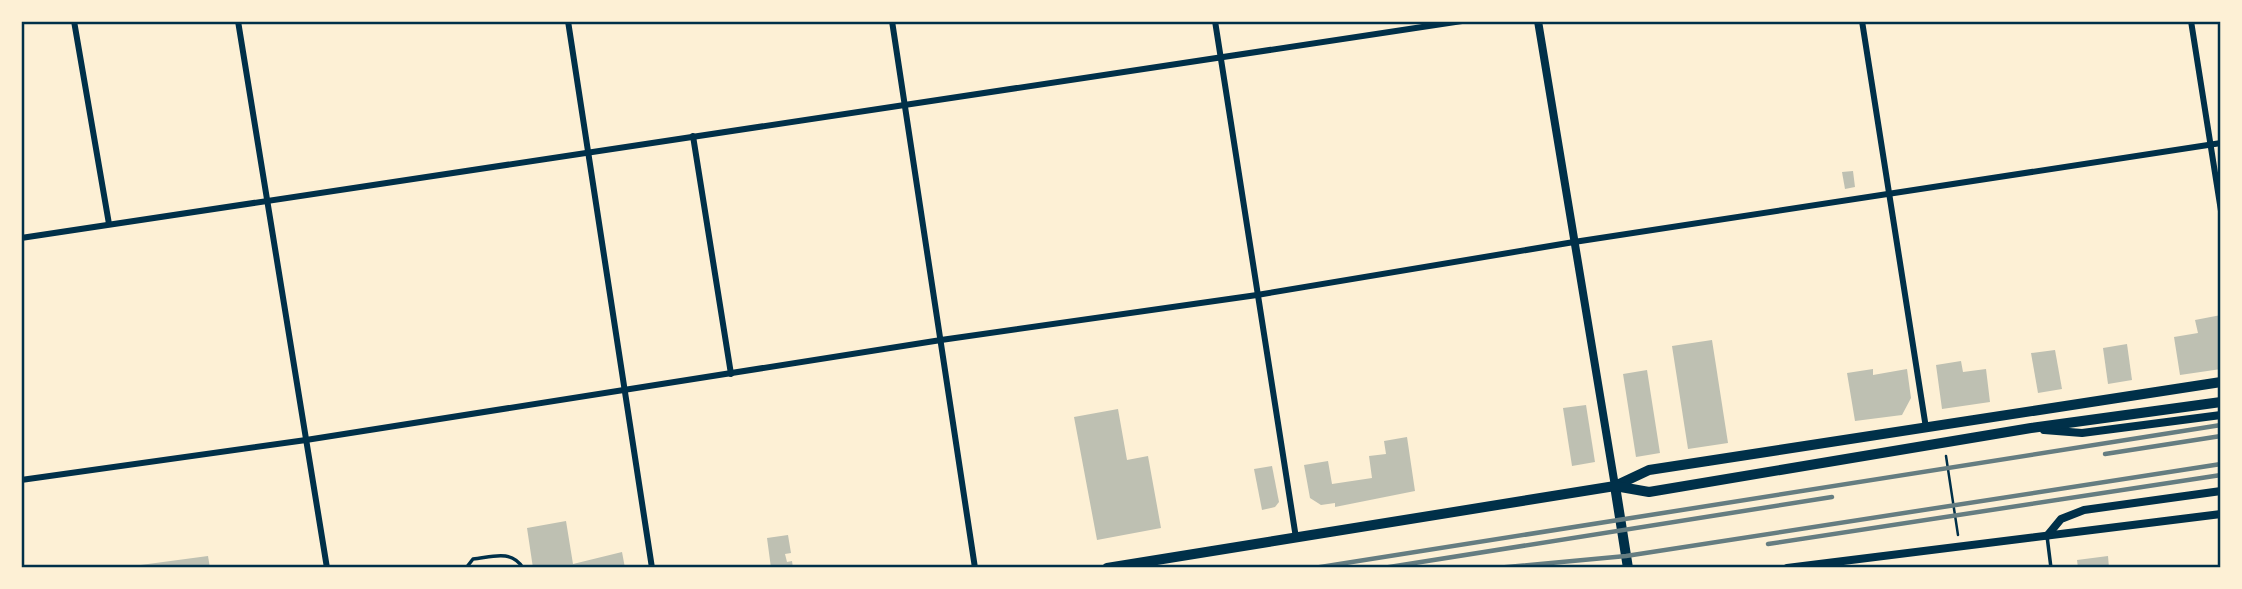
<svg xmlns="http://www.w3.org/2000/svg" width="2242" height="589" font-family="Rubik,sans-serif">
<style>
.building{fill:#bec0b2}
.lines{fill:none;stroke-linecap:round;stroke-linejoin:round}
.path{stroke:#003049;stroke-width:2.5}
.service{stroke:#003049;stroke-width:3.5}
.minor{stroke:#003049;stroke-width:6}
.tertiary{stroke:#003049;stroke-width:8}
.secondary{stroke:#003049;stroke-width:10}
.primary{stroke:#003049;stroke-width:10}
.rail{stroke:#657d81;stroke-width:4.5}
.neatline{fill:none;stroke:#003049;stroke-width:2.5}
</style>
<rect width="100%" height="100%" fill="#fdf0d5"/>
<g class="building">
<path d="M1853 171 1855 187 1845 189 1842 172Z"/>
<path d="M2221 315V369L2180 375 2174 337 2198 333 2195 320Z"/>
<path d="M1712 340 1728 443 1688 449 1672 346Z"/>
<path d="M2127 344 2132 380 2108 384 2103 348Z"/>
<path d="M2055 350 2062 389 2038 393 2031 353Z"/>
<path d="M1961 361 1963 372 1986 369 1990 402 1942 409 1936 365Z"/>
<path d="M1873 369V375L1907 369 1911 398 1902 415 1855 421 1847 373Z"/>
<path d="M1647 370 1660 453 1636 457 1623 374Z"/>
<path d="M1586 405 1595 462 1572 466 1563 408Z"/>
<path d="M1118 409 1127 460 1148 456 1161 528 1097 540 1074 417Z"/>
<path d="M1407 437 1415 491 1335 507V503L1321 505 1310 498 1304 465 1328 461 1332 484 1372 478 1369 456 1386 454 1384 441Z"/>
<path d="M1272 466 1279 502 1275 507 1262 510 1254 469Z"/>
<path d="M566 521 573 564 622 552 625 568H533L527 528Z"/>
<path d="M788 535 791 553 785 554 787 562 792 561 793 568H771L767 538Z"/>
<path d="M208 556 210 568H133V566Z"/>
<path d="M2108 556 2109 568H2078L2077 560Z"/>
</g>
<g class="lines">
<path class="path" d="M1946 456 1958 535"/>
<g class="service">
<path d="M2047 536 2051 568"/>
<path d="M466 568 473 559C492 557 511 549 523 568"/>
</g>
<g class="minor">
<path d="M74 21 109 224"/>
<path d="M238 21 327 568"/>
<path d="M568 21 652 568"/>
<path d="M892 21 975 568"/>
<path d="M1215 21 1296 538"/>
<path d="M1862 21 1926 428"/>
<path d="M2191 21 2221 211"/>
<path d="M693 136 731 374"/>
<path d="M21 238 1462 21"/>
<path d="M21 480 306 440 941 340 1257 295 1574 242 2221 143"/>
</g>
<g class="tertiary">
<path d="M1538 21 1615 486"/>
<path d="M2044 430 2082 433 2221 415"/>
<path d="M2047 536 2061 519 2084 510 2221 491"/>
<path d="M1787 568 2221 514"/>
</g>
<path class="secondary" d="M1615 486 1628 568"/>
<g class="primary">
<path d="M1615 486 1649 470 2221 382"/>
<path d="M1107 568 1615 486 1649 492 2031 428 2221 402"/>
</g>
<g class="rail">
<path d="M2105 454 2221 436"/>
<path d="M1768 544 2221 475"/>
<path d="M1314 568 2221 425"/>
<path d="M1383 568 1832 497"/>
<path d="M1496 568 1626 556 2221 464"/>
</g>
</g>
<rect width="2242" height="589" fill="none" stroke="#fdf0d5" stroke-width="46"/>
<rect x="23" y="23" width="2196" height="543" class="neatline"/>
</svg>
